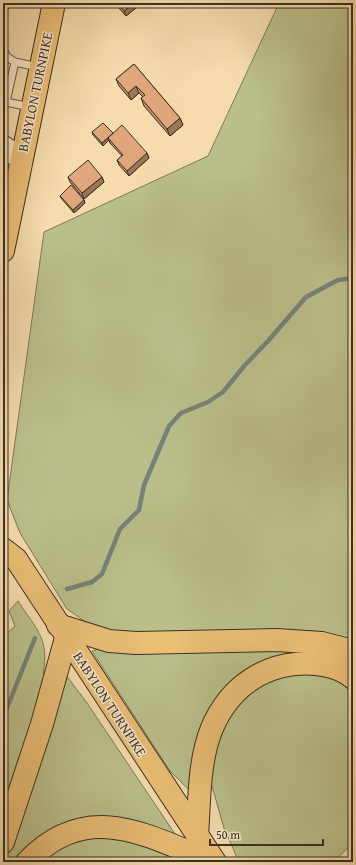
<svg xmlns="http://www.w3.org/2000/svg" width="356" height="865" font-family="'Gentium Book Plus',serif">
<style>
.green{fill:#bbc08b;stroke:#7a7859}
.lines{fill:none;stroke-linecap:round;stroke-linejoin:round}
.stream{stroke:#76837a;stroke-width:4.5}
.lane-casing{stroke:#685c48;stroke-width:9}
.secondary-casing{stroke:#393127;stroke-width:23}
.primary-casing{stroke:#393127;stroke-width:24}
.highway-casing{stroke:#393127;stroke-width:24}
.lane{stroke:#f9e8ca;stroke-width:7}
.secondary{stroke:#f9e8ca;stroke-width:21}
.primary{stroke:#ebbe76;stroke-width:22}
.highway{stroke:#ebbe76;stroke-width:22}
.wall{fill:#c0906a;stroke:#393127}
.shaded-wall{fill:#9c7556;stroke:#393127}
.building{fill:#dfa77b;stroke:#393127}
.labels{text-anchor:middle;stroke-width:3;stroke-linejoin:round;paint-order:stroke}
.street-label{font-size:14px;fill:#393127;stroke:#f9e8ca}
</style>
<rect width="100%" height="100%" fill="#f6dcad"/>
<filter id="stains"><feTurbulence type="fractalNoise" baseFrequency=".005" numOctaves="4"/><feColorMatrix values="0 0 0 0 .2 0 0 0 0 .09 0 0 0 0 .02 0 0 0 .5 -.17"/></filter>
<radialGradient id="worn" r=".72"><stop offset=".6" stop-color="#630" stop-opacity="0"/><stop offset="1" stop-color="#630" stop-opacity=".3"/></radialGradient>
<g class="green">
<path d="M279 3H353V642L100 632 67 609 20 533 7 500 44 232 208 156Z"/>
<path d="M18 601C36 629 50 639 43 674L49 677 3 818V637L15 626 9 611Z"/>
<path d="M105 647 306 649 353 661V670L250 669 192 793 170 771 92 651Z"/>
<path d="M65 674 87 703 177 837 107 821 19 862H5Z"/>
<path d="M279 674H324L353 686V843L333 862H239L224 828 212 786H205L213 742 236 702Z"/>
<path d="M93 834 168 850 167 857 175 862H40L54 847Z"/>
</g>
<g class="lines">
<g class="stream">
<path d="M67 589 92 582 102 574 120 529 139 510 144 485 169 426 181 413 208 402 223 392 245 365 268 341 306 297 338 280 353 278"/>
<path d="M3 718 35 638"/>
</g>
<defs>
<g id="lane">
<path d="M3 49 7 57"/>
<path d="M3 64 7 57 15 62"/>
<path d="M30 107 6 102 15 62 38 67"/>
</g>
<path id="secondary" d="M3 146 21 159"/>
<g id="primary">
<path d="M3 251 54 3"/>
<path d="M3 549 16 559 215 862"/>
</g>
<g id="highway">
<path d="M58 625 109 641 136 643 277 640 322 643 353 651"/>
<path d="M197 835C201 781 197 727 240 688 256 674 274 666 295 664 313 662 339 665 353 678"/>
<path d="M3 842 42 724 66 638"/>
<path d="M27 862C87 799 146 835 213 862"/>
</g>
</defs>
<use href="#lane" class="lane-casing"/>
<use href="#secondary" class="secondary-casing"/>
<use href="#primary" class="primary-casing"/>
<use href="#highway" class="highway-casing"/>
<use href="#lane" class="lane"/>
<use href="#secondary" class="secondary"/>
<use href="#primary" class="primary"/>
<use href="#highway" class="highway"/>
</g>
<g class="wall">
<path d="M116 3H142L126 16 117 6Z"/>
<path d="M134 64 180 118 183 125 170 136 144 106 141 98 143 97 139 93 131 100 119 86 116 79Z"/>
<path d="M92 132 113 133 147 153 149 158 129 176 119 165 117 160 122 156 110 143 109 140 103 146 93 135Z"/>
<path d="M68 177H102L104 182 84 199 70 182Z"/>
<path d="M60 196 84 200 85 203 74 213 61 198Z"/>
</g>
<g class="shaded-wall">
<path d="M7 3H12L3 17V9Z"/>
<path d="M134 3H142L126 16 124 11Z"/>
<path d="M136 86 139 93 131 100 128 93Z"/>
<path d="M180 118 183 125 170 136 167 129Z"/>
<path d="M108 138 109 140 103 146 102 143Z"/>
<path d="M147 153 149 158 129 176 127 171Z"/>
<path d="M102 177 104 182 84 199 82 193Z"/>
<path d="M84 200 85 203 74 213 73 210Z"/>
</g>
<g class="building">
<path d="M3 3H7L3 9Z"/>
<path d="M117 3H134L124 11Z"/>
<path d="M134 64 180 118 167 129 141 98 145 95 136 86 128 93 116 79Z"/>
<path d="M103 123 113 133 102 143 92 132Z"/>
<path d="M122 125 147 153 127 171 117 160 123 155 108 138Z"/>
<path d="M88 160 102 177 82 193 68 177Z"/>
<path d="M71 185 84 200 73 210 60 196Z"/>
</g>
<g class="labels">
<g class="street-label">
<text transform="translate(35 92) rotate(-78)" y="5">BABYLON TURNPIKE</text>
<text transform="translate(110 704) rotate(57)" y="5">BABYLON TURNPIKE</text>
</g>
</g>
<rect width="356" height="865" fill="none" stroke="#f6dcad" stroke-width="16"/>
<rect x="4" y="4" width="348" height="857" fill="none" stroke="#393127" stroke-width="2"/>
<rect x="8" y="8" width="340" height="849" fill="none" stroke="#393127"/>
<path d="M210 839v6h113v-6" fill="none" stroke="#393127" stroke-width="2"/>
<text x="216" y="839" font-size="12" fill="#393127" stroke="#f9e8ca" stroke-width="3" paint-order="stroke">50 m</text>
<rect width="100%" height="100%" filter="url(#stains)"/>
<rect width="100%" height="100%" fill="url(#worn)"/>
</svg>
